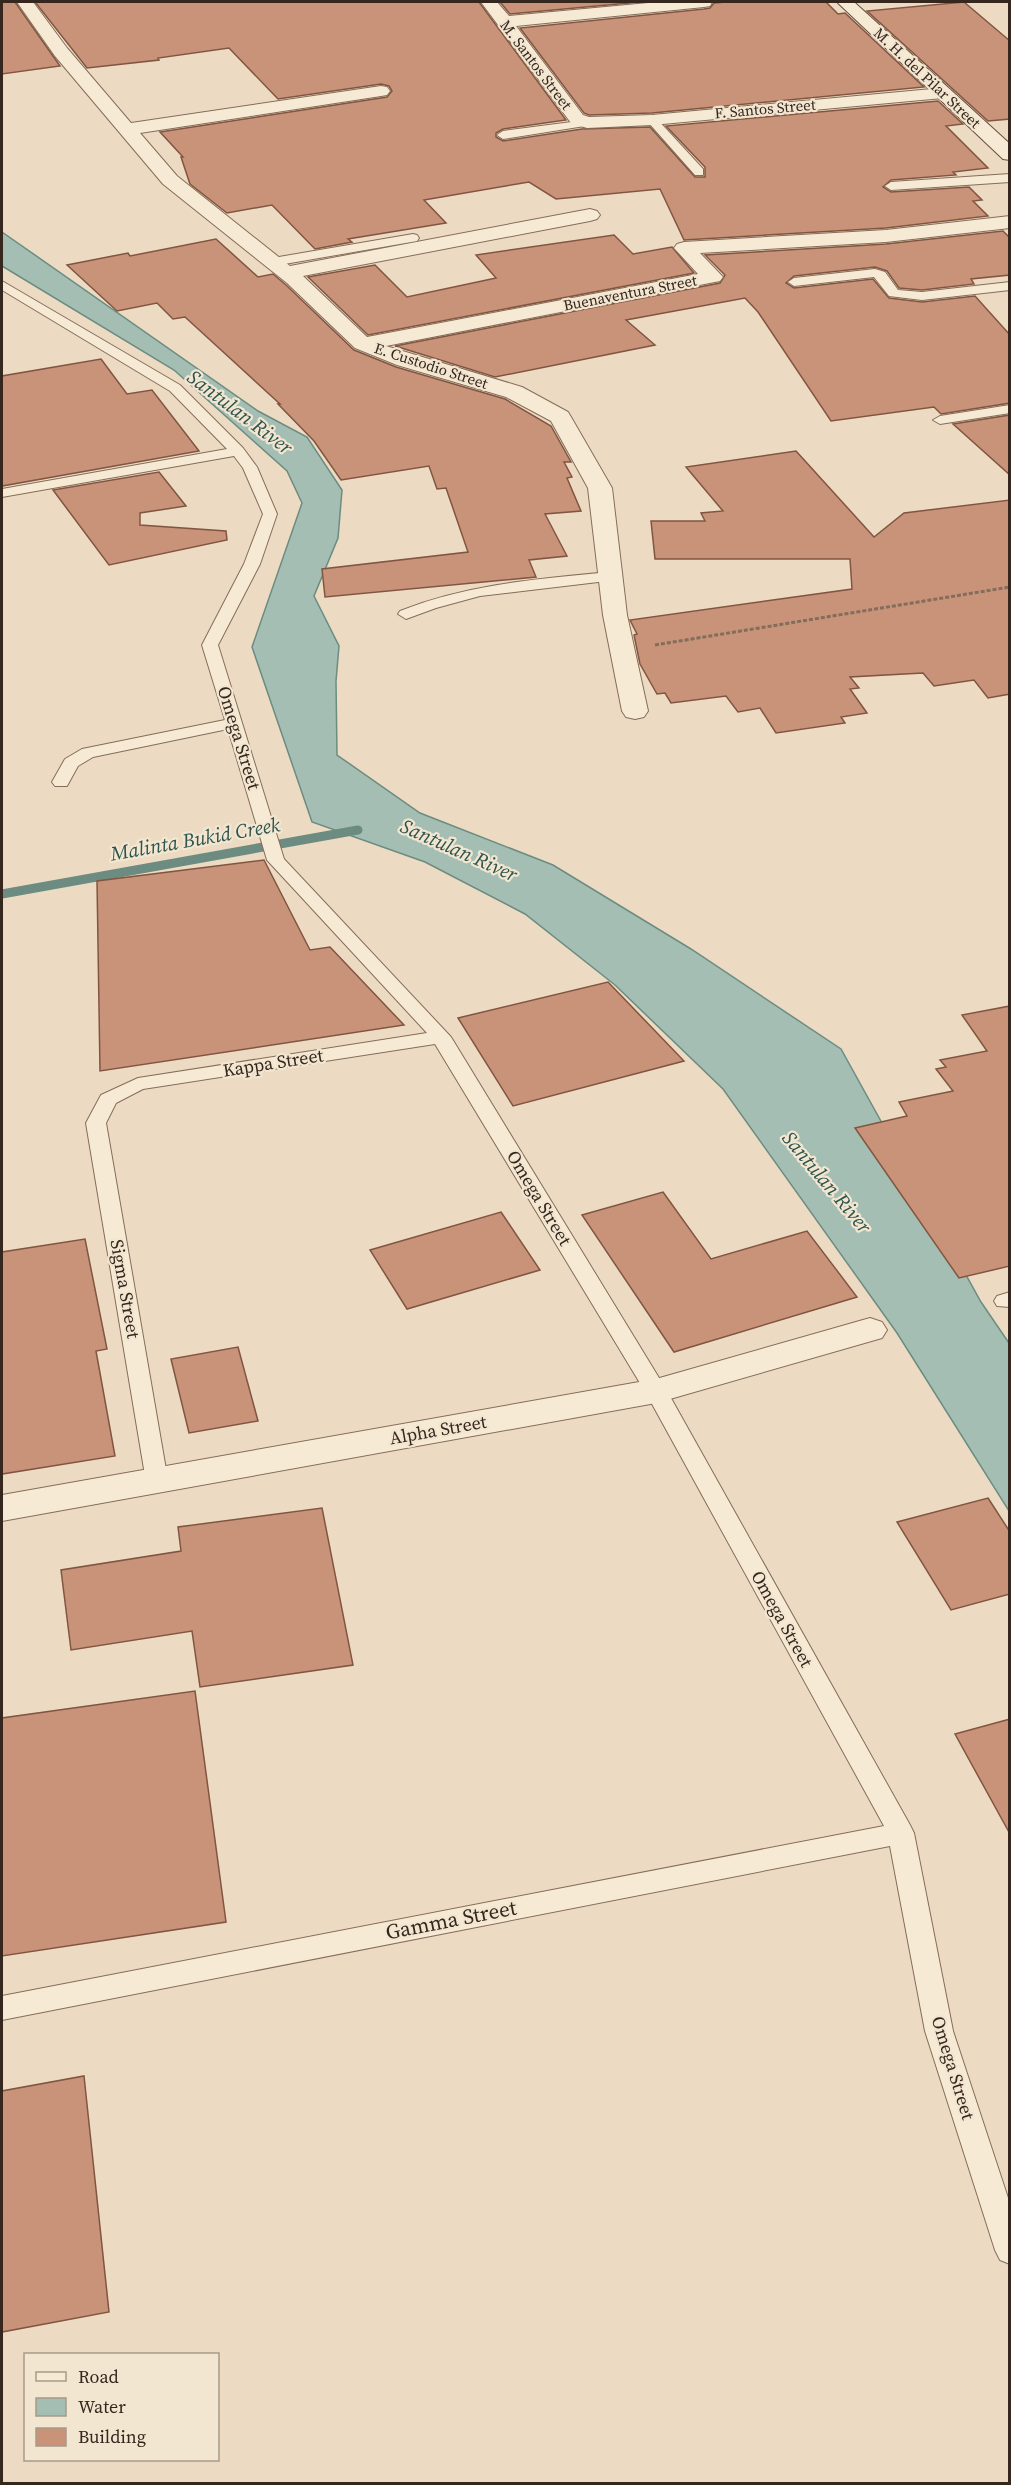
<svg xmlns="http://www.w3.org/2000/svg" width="1011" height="2485" font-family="'Source Serif 4',serif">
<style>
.water{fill:#a4beb4;stroke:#6c8c81;stroke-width:1.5}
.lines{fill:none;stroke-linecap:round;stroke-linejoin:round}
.stream{stroke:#6c8c81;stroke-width:9}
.building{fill:#c89379;stroke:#825541;stroke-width:1.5}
.service-casing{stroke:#846d5a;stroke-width:2}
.minor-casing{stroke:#846d5a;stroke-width:2}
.secondary-casing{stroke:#664e3d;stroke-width:2}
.path{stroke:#846d5a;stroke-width:3;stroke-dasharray:4 2;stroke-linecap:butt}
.service{fill:#f7ead4;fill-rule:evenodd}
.minor{fill:#f7ead4;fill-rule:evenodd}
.secondary{fill:#f7ead4;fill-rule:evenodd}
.labels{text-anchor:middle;stroke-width:4.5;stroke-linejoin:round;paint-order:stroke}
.far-street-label{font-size:15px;fill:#35271d;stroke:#f3e6d1}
.street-label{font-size:18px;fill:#35271d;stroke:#f3e6d1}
.water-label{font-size:20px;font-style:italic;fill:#2d544e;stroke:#f3e6d1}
.near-street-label{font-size:21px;fill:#35271d;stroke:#f3e6d1}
</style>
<rect width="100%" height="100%" fill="#ecdbc2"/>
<path class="water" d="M2 232 258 411 307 437 342 490 338 538 314 596 339 646 336 681 337 755 420 813 553 865 691 949 841 1049 981 1302 1009 1343V1511L897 1333 723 1089 615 985 525 914 425 862 312 822 252 647 302 503 287 471 174 370 2 266Z"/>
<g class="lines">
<path class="stream" d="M2 894 358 830"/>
</g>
<g class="building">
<path d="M2 2H15L60 66 2 74Z"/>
<path d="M35 2H479L566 120 503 129 496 133V137L503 141 582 129 650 127 695 177H705V167L666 126 938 101 963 124 946 126 988 168 953 172 956 175 891 180 883 187 891 192 969 187 982 200 973 201 988 216 886 228 684 240 660 189 556 199 529 182 424 200 446 223 348 239 352 242 315 249 272 205 227 213 190 184 181 157H183L160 132 387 97 392 91 389 86 381 84 278 99 229 48 158 58 159 60 87 68Z"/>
<path d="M500 2H640L510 14Z"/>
<path d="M727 2H826L838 14 845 13 924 87 652 113 589 115 584 113 520 28 704 9 710 8 714 3Z"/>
<path d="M964 2 1010 41V119L988 121 867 11Z"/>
<path d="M1003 231 1010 238V275L971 279 974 284 922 290 899 288 887 271 875 267 794 276 786 283 794 288 873 279 889 298 922 302 975 296 1010 335V403L941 414 934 407 831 421 758 312 745 298 626 320 655 345 495 377 395 346 720 283 725 275 705 255 886 244Z"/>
<path d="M614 235 633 254 672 247 694 273 368 335 308 277 375 265 407 297 496 278 476 255Z"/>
<path d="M216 239 258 277 273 274 286 285 354 350 396 367 505 399 551 426 571 462H564L572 477 567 478 581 511 545 514 567 556 529 560 536 577 325 597 322 569 468 552 446 488 437 489 429 466 341 480 314 441 278 404H280L185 317 173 319 157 303 117 311 67 265 128 253 130 256Z"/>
<path d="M101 359 127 394 152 390 199 451 2 486V376Z"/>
<path d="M1010 415V475L953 424Z"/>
<path d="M796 451 874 537 904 513 1010 500V694L988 698 974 680 934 686 923 673 850 677 859 688 850 689 867 713 841 717 845 723 776 733 760 708 738 712 726 696 671 703 665 693 657 694 640 664 634 635 637 634 630 620 852 589 850 559H655L651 521H705L701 513 723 511 686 467Z"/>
<path d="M159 472 186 506 140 513V525L226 531 227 540 109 565 53 490Z"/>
<path d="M264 860 310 950 330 947 404 1025 100 1071 97 881Z"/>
<path d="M608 982 684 1061 513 1106 458 1018Z"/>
<path d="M1010 1006V1266L959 1278 855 1128 907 1116 899 1102 953 1091 936 1069 946 1067 940 1060 987 1051 962 1015Z"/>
<path d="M663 1192 711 1259 807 1231 857 1297 674 1352 582 1215Z"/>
<path d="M501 1212 540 1270 407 1309 370 1250Z"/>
<path d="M85 1239 107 1349 96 1351 115 1456 2 1474V1252Z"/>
<path d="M238 1347 258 1421 189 1433 171 1359Z"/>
<path d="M988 1498 1010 1532V1594L951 1610 897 1522Z"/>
<path d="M322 1508 353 1665 200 1687 192 1631 71 1650 61 1570 181 1551 178 1527Z"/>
<path d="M195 1691 226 1922 2 1956V1718Z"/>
<path d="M1010 1719V1834L955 1734Z"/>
<path d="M84 2076 109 2312 2 2332V2091Z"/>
</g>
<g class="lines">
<defs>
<g id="service">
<path d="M652 117 656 118 703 169V175H695L648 122 646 120Z"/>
<path d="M587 120 593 123 591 125 503 139 497 135 503 131Z"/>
<path d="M1010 174V182L891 190 885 186 891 182Z"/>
<path d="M413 234 417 235 419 238 417 241 273 266 267 262 273 258Z"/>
<path d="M875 269 885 272 898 290 922 292 1010 282V290L922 300 889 296 874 277 794 286 788 282 794 278Z"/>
<path d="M2 281 180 385 243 448 257 467 277 514 260 564 218 645 284 859 451 1037 667 1391 910 1825 914 1833 953 2031 1010 2204V2264L1000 2260 995 2250 925 2031 890 1846 2 2020V1996L884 1826 646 1393 435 1044 143 1089 116 1103 106 1123 168 1481 165 1487 157 1489 149 1487 146 1481 86 1123 101 1095 138 1078 427 1033 267 860 228 729 93 757 78 766 67 786H55L52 782 65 759 82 749 225 720 202 645 244 564 263 514 243 468 234 456 2 497V489L227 449 170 391 2 290Z"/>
<path d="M1010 405V413L940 424 933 420 940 416Z"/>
<path d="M610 572 618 577 615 580 480 596 436 608 406 619 398 614 400 611C468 584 538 579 610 572Z"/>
<path d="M1010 1292V1307L997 1306 994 1301 997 1296Z"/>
</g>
<g id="minor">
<path d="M17 2H33L67 48 131 123 381 86 387 87 390 91 387 95 381 96 140 133 177 176 290 266 590 209 597 211 600 215 597 219 590 221 303 276 367 337 698 274 674 248 677 244 684 242 886 230 1010 216V228L886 242 700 253 723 277 720 281 386 346 522 387 568 412 571 417 612 488 627 615 648 711 644 717 635 719 626 717 622 711 603 615 588 488 551 421 506 397 397 365 355 348 287 283 163 184 55 56Z"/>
<path d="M481 2H497L509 16 659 2H712L710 6 704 7 516 26 583 115 589 117 652 115 943 88 949 89 952 93 949 97 943 98 652 125 587 128 571 123Z"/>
<path d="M870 1318 882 1322 887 1330 882 1338 656 1403 2 1521V1495L656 1379Z"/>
</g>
<path id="secondary" d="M837 2H854L1010 144V160L1003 159Z"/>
</defs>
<use href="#service" class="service-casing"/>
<use href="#minor" class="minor-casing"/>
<use href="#secondary" class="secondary-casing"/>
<path class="path" d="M655 645 1010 587"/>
<use href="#service" class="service"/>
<use href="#minor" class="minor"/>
<use href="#secondary" class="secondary"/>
</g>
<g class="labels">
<g class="far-street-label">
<text transform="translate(536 65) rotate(53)" y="5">M. Santos Street</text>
<text transform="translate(927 78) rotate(43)" y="5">M. H. del Pilar Street</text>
<text transform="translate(765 109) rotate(-5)" y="5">F. Santos Street</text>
<text transform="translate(630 293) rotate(-11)" y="5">Buenaventura Street</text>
<text transform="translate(431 366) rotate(18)" y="5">E. Custodio Street</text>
</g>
<g class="street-label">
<text transform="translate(239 738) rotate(73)" y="6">Omega Street</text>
<text transform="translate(273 1063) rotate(-9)" y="6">Kappa Street</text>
<text transform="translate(539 1198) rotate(59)" y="6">Omega Street</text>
<text transform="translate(125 1289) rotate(80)" y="6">Sigma Street</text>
<text transform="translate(438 1430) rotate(-10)" y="6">Alpha Street</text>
<text transform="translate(782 1619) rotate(61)" y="6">Omega Street</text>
<text transform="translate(953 2068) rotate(73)" y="6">Omega Street</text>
</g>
<g class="water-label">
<text transform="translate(240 412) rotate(37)" y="7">Santulan River</text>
<text transform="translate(195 839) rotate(-10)" y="7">Malinta Bukid Creek</text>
<text transform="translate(459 850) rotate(24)" y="7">Santulan River</text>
<text transform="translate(827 1182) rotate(50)" y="7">Santulan River</text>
</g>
<g class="near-street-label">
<text transform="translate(451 1920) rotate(-11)" y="7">Gamma Street</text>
</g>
</g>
<rect width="1011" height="2485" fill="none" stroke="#35271d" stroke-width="6"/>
<rect x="24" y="2353" width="195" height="108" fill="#f3e6d1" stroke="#a79a89" stroke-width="1.5"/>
<rect x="36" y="2372" width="30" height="9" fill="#f7ead4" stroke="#a79a89" stroke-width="1.5"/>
<text x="78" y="2383" font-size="18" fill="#35271d">Road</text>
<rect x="36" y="2398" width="30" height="18" fill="#a4beb4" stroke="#a79a89" stroke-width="1.5"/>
<text x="78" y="2413" font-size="18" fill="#35271d">Water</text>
<rect x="36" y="2428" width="30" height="18" fill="#c89379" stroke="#a79a89" stroke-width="1.5"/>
<text x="78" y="2443" font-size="18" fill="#35271d">Building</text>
</svg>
